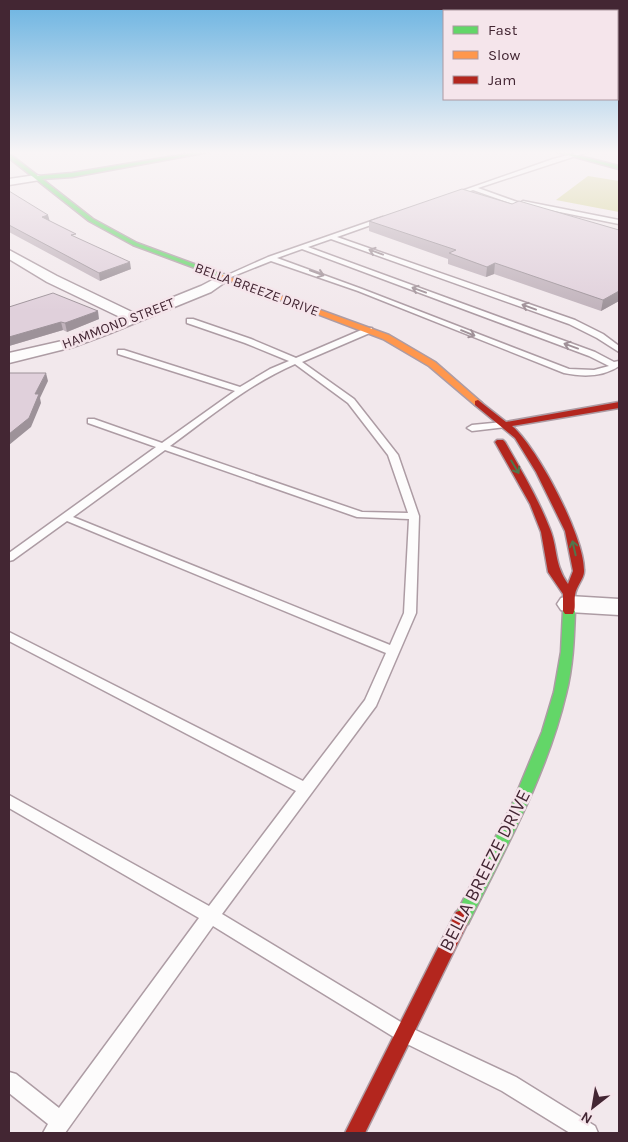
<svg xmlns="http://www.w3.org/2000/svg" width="628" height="1142" font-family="Karla,sans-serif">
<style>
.green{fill:#d5d396}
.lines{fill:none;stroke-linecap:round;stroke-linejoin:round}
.lane-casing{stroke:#ad9ca4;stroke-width:3}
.street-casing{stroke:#ad9ca4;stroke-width:3}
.fast-casing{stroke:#ad9ca4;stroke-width:3}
.slow-casing{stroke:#ad9ca4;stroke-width:3}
.jam-casing{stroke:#ad9ca4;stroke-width:3}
.lane{fill:#fdfcfc;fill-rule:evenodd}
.street{fill:#fdfcfc;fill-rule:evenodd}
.fast{fill:#63d668;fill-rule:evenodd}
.slow{fill:#ff974d;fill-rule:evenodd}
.jam{fill:#b3261e;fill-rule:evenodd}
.wall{fill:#c1b3bc}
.shaded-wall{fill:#9d9299}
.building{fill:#e0d0db;stroke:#9d9299}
.oneway{stroke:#a09198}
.oneway2{stroke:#51754b}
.labels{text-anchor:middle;stroke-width:5;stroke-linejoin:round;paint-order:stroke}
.far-street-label{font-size:14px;fill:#432633;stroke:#f5e5eb}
.near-street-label{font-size:19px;fill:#432633;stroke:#f5e5eb}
</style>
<rect width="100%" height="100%" fill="#f2e8ec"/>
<path class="green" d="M588 176 619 181V212L556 200Z"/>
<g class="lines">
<defs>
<g id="lane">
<path d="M584 151H591L478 188 520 203 523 201 619 220V224L530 206 533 208 530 210 473 190 453 197 450 195 553 159Z"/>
<path d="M383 217 385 218V220L337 237 575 320 603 334 619 346V352L597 338 569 324 331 239 308 247 595 352 614 362 619 361V366C603 377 583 377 564 373L358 291 271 261 226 279 221 278 268 257ZM302 249 589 356 609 366 594 370 569 369 362 289 277 258Z"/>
<path d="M187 319H193L251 339 296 358 366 328H372V332L302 362 354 399 398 455 419 516 416 613 376 706 222 914 409 1027 516 1077 595 1126 598 1133H570L502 1091 397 1039 213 926 65 1133H43L48 1124 9 1093V1072L16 1074 59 1108 199 918 9 808V795L209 906 296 791 9 641V632L303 781 365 700 386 653 67 521 13 560 9 561V553L156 447 88 423V419H94L162 443 235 391 118 354V350H124L240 387 270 369 289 361 245 343 187 323ZM295 364 348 403 388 455 408 513 362 512 170 446C211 416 249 384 295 364ZM165 450 357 517 409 519 404 613 390 645 73 517Z"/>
<path d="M503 422 506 423V427L472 431 467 428 472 425Z"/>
</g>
<g id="street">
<path d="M36 175 40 176 41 178 40 180 9 185V179Z"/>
<path d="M9 250 57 276 134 313 201 286 224 274 231 278 211 292 108 334 73 347 9 363V353L62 341 122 318 47 282 9 259Z"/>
<path d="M569 596 619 599V615L569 612 561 610 557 604 561 598Z"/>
</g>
<g id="fast">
<path d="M205 151H214L72 177 42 179 93 219 137 243 224 275 225 276 222 278 133 245 89 221 9 158V155H11L38 176 72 173Z"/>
<path d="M553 151H560L619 166V169Z"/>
<path d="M569 607 575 611C574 639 573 667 566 694 547 775 505 849 468 924L462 926 456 924 454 918 511 807 542 732 554 692 561 652 563 611Z"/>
</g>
<path id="slow" d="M220 275H224L389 335 435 362 482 403 481 405H475L429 366 383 339 220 277Z"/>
<g id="jam">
<path d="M478 400 506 422 619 402V408L512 426C537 447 584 536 584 570 585 578 576 586 575 595 574 602 576 608 573 614H565L563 611V594L548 572 541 532 530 504 495 442 497 440H503L505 442C521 470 538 498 550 529 558 549 554 564 568 584L573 571 565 531 536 472 515 438 475 405V401Z"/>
<path d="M462 910 468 912 470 918 365 1133H345L456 912Z"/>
</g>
</defs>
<use href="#lane" class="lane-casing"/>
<use href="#street" class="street-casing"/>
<use href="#fast" class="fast-casing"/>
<use href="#slow" class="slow-casing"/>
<use href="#jam" class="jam-casing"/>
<use href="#lane" class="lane"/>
<use href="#street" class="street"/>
<use href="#fast" class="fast"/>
<use href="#slow" class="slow"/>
<use href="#jam" class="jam"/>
</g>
<g class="wall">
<path d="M9 191 49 220 77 238 131 269 100 281 9 232Z"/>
<path d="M512 204 619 230V301L601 311 494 274 486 277 448 264V259L369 231V221Z"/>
<path d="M9 307 99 319 67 332 63 330 9 346Z"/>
</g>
<g class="shaded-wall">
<path d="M48 215 50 222 42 217Z"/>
<path d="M130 262 131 269 100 281 99 273Z"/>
<path d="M495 263 494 274 486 277 487 267Z"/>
<path d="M619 291V301L601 311 603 300Z"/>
<path d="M98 311 99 319 67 332 65 323Z"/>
<path d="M61 322 63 330 9 346V337Z"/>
<path d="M46 373 48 381 40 398 41 403 31 427 9 445V434L35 394Z"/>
</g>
<g class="building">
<path d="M462 189 512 204 519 201 619 230V291L603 300 495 263 487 267 449 253 456 250 369 221Z"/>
<path d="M9 191 48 215 42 217 76 234 71 235 130 262 99 273 9 225Z"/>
<path d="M53 293 98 311 65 323 61 322 9 337V307Z"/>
<path d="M9 373H46L35 394H39L29 418 9 434Z"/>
</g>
<defs><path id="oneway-shaft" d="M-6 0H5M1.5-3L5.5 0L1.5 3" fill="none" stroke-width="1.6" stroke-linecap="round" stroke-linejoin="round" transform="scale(1.25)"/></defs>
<g class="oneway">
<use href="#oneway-shaft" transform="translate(376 252) rotate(-160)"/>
<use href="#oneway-shaft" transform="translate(317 273) rotate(20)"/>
<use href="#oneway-shaft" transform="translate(419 290) rotate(-160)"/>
<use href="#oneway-shaft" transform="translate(529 307) rotate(-160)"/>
<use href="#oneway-shaft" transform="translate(468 333) rotate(22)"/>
<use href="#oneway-shaft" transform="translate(571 346) rotate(-160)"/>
</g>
<g class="oneway2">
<use href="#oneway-shaft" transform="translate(515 467) rotate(59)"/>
<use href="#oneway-shaft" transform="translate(574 548) rotate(-103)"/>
</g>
<linearGradient id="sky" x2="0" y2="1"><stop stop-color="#6ab3e1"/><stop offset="0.49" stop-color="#f9f5f6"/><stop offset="1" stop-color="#f9f5f6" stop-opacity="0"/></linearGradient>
<rect width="628" height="311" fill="url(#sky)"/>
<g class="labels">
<g class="far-street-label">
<text transform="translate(257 289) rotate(20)" y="5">BELLA BREEZE DRIVE</text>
<text transform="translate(118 323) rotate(-21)" y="5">HAMMOND STREET</text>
</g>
<g class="near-street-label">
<text transform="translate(484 870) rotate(-63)" y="7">BELLA BREEZE DRIVE</text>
</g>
</g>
<rect width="628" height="1142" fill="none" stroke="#432633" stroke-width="20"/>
<rect x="443" y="10" width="175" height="90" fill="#f5e5eb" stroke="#ae99a1"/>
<rect x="453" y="26" width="25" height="8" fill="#63d668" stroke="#ae99a1"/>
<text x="488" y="35" font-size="15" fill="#432633">Fast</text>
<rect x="453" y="51" width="25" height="8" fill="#ff974d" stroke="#ae99a1"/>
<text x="488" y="60" font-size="15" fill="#432633">Slow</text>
<rect x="453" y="76" width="25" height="8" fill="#b3261e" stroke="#ae99a1"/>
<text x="488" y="85" font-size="15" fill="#432633">Jam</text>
<g transform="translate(593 1107) rotate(211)" stroke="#f5e5eb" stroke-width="4" paint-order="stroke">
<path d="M0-4L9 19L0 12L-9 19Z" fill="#432633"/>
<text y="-8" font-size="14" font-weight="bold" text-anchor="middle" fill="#432633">N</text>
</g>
</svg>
